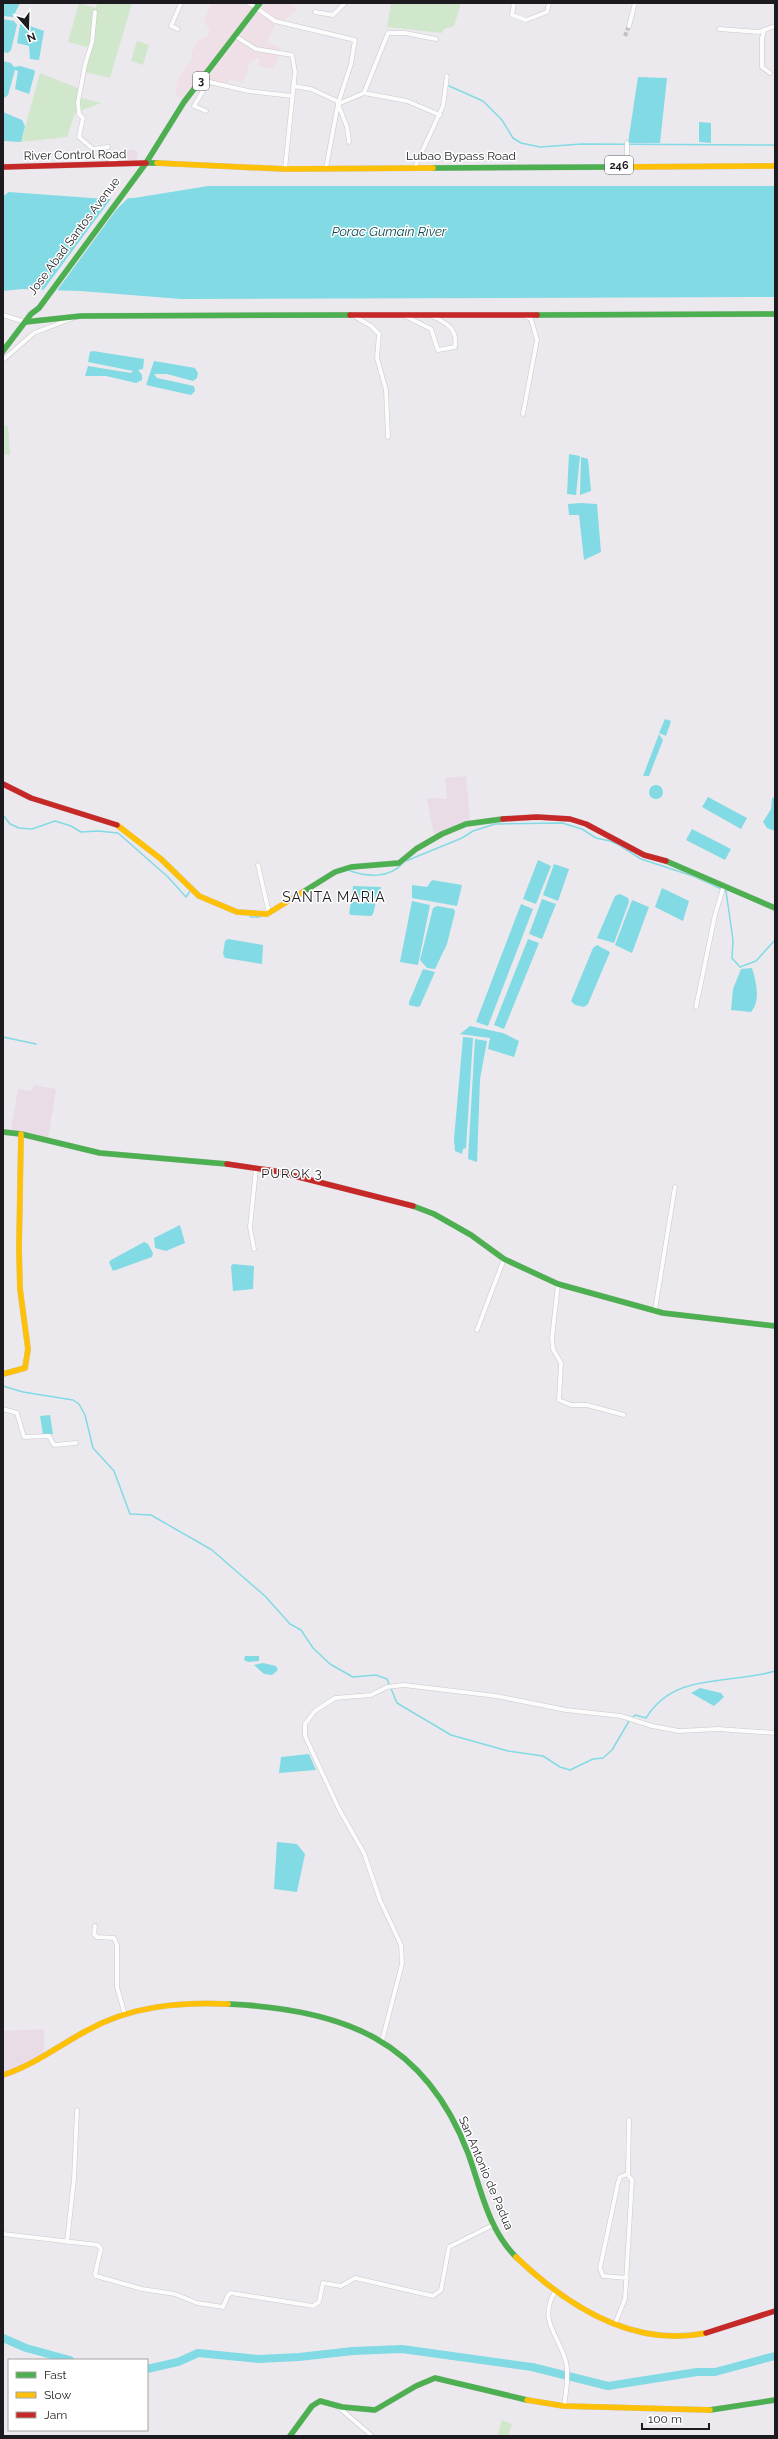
<svg xmlns="http://www.w3.org/2000/svg" width="778" height="2439" font-family="Raleway,sans-serif">
<style>
.commercial{fill:#efdfe6}
.education{fill:#e9dce6}
.green{fill:#d0e7cc}
.water{fill:#82dae4}
.pier{fill:#ece9ee}
.lines{fill:none;stroke-linecap:round;stroke-linejoin:round}
.stream{stroke:#82dae4;stroke-width:1.5}
.river{stroke:#82dae4;stroke-width:8}
.street-tunnel{stroke:#c3c0c5;stroke-width:4;stroke-dasharray:4 2;stroke-linecap:butt}
.street-casing{stroke:#cac7cb;stroke-width:5}
.fast-casing{stroke:#cac7cb;stroke-width:6}
.slow-casing{stroke:#cac7cb;stroke-width:6}
.jam-casing{stroke:#cac7cb;stroke-width:6}
.street{stroke:#fcfcfc;stroke-width:4}
.fast{stroke:#4caf50;stroke-width:5.5}
.slow{stroke:#ffc107;stroke-width:5.5}
.jam{stroke:#c62828;stroke-width:5.5}
.labels{text-anchor:middle;stroke-width:3;stroke-linejoin:round;paint-order:stroke}
.shield{fill:#fff;stroke:#615f62;stroke-width:1}
.shield-label{font-size:11px;font-weight:bold;fill:#1d1b1f}
.street-label{font-size:12px;fill:#1d1b1f;stroke:#fff}
.water-label{font-size:13px;font-style:italic;fill:#0b464b;stroke:#fff}
.neighbourhood-label{font-size:13px;letter-spacing:1px;fill:#1d1b1f;stroke:#fff}
.quarter-label{font-size:14px;letter-spacing:1px;fill:#1d1b1f;stroke:#fff}
</style>
<rect width="100%" height="100%" fill="#ece9ee"/>
<g class="commercial">
<path d="M212 3H246L253 8 182 99 175 94 179 77 193 58 191 53 200 39 206 38 210 31 204 21Z"/>
<path d="M264 3H291L297 9 284 21H277L267 43 281 48 274 69 258 66 260 59 257 58 247 66 249 67 243 83 230 80 227 83 206 81Z"/>
</g>
<g class="education">
<circle cx="132" cy="155" r="5.5"/>
<path d="M466 776 470 822 434 836 427 798 447 799 445 778Z"/>
<path d="M34 1085 56 1089 48 1138 11 1130 18 1089 32 1091Z"/>
<path d="M44 2029V2057L3 2072V2031Z"/>
</g>
<g class="green">
<path d="M79 3 96 8 97 3H132L110 78 84 72 88 47 68 42Z"/>
<path d="M391 3H461L454 26 444 29 442 33 387 27Z"/>
<path d="M137 41 149 45 143 65 131 61Z"/>
<path d="M40 73 80 89 78 97 101 103 75 113 67 137 21 142Z"/>
<path d="M3 426H8L10 455 3 454Z"/>
<path d="M502 2420 512 2424 508 2436H497Z"/>
</g>
<g class="water">
<path d="M3 3H20L13 17 3 16Z"/>
<path d="M3 19 14 21 17 25 11 50 8 53 3 52Z"/>
<path d="M22 23 44 31 39 60 30 59 29 46 17 43 20 25Z"/>
<path d="M3 61 11 63 14 67 20 66 34 70 35 72 29 94 15 89 18 71 15 70 8 95 3 99Z"/>
<path d="M638 77 667 78 660 143H628Z"/>
<path d="M3 112 22 120 25 126 21 142 3 141Z"/>
<path d="M699 122 711 123V143L699 142Z"/>
<path d="M208 186H775V297L181 299 80 291 22 289 3 291V196L9 192 105 199 134 198Z"/>
<path d="M93 351 144 359 143 369 138 370 142 375V380L136 383 106 376H85L88 366 131 373 133 371 88 362 90 352Z"/>
<path d="M154 361 195 368 198 373 197 378 193 381 167 374H154L157 378 194 386 195 391 191 395 146 385Z"/>
<path d="M569 454 580 456 576 495 567 494Z"/>
<path d="M581 457 588 459 591 491 580 495Z"/>
<path d="M581 503 597 504 601 552 584 560 579 515H569L568 504Z"/>
<path d="M665 719 671 721 666 736 659 733Z"/>
<path d="M659 734 663 740 649 776H643Z"/>
<circle cx="656" cy="792" r="7"/>
<path d="M708 797 747 818 741 829 702 807Z"/>
<path d="M775 797V831L767 828 763 822 771 809 772 798Z"/>
<path d="M692 829 731 849 725 860 686 840Z"/>
<path d="M538 860 551 866 536 904 523 899Z"/>
<path d="M554 864 569 869 558 901 543 895Z"/>
<path d="M432 880 462 885 457 906 412 898V885L427 887Z"/>
<path d="M353 886 381 887V895L378 899 352 898Z"/>
<path d="M662 888 689 901 683 921 655 907Z"/>
<path d="M620 894 628 898 629 902 614 943 597 938 615 896Z"/>
<path d="M542 899 556 904 542 939 529 934Z"/>
<path d="M632 900 649 907 632 953 615 945Z"/>
<path d="M412 901 430 905 418 965 400 962Z"/>
<path d="M351 902H376L373 914 371 916 351 915 349 913Z"/>
<path d="M521 904 533 909 488 1026 476 1022Z"/>
<path d="M437 906 454 909 455 912 447 944 435 969 427 968 420 960 433 908Z"/>
<path d="M228 939 263 945 262 964 225 958 223 954 225 941Z"/>
<path d="M528 939 539 943 504 1029 494 1025Z"/>
<path d="M597 945 610 952 588 1004 584 1007 575 1005 571 1001 593 948Z"/>
<path d="M752 968C756 981 761 1001 751 1012L731 1010 733 989 741 969Z"/>
<path d="M423 969 435 972 420 1006 417 1007 409 1005V1002Z"/>
<path d="M470 1026 503 1033 519 1041 514 1057 488 1049 490 1038 460 1034Z"/>
<path d="M463 1037 473 1038 466 1148 463 1149 462 1154 455 1151 454 1139Z"/>
<path d="M475 1039 487 1041 480 1079 477 1162 468 1159Z"/>
<path d="M180 1225 185 1243 166 1251 155 1248 154 1238Z"/>
<path d="M144 1242 148 1244 153 1253 152 1257 113 1271 109 1262 111 1260Z"/>
<path d="M233 1264 254 1266 253 1289 233 1291 231 1266Z"/>
<path d="M50 1415 53 1434 43 1435 40 1416Z"/>
<path d="M245 1656H259V1661L248 1662 244 1660Z"/>
<path d="M263 1663 276 1666 278 1670 272 1675 264 1674 254 1665Z"/>
<path d="M700 1688 721 1693 724 1697 714 1706 691 1693Z"/>
<path d="M309 1754 316 1770 279 1773 281 1757Z"/>
<path d="M277 1842 297 1844 305 1854 297 1892 274 1889Z"/>
</g>
<path class="pier" d="M113 196H130L116 210 56 292H42Z"/>
<g class="lines">
<g class="stream">
<path d="M449 86 483 101 502 120 513 138 521 143 540 147 582 144 775 145"/>
<path d="M3 726V733"/>
<path d="M3 815 10 824 19 828 32 829 55 821 71 826 81 832 98 831 118 833 168 877 186 897 190 891"/>
<path d="M406 861 462 838 473 831 495 824 562 823 582 829 596 838 610 841 619 845 641 859 693 876 726 891 733 940 732 958 740 967 756 961 775 940"/>
<path d="M348 870C366 877 389 879 403 863"/>
<path d="M250 917H260"/>
<path d="M3 1037 36 1044"/>
<path d="M3 1386 23 1392 73 1400 79 1404 85 1415 93 1448 114 1471 130 1514 151 1515 212 1550 265 1596 290 1624 301 1630 313 1648 330 1664 353 1677 376 1675 387 1679 397 1703 451 1735 508 1751 543 1756 560 1767 570 1770 593 1759 603 1758 612 1750 629 1721"/>
<path d="M632 1718 635 1715 646 1718C675 1671 730 1685 775 1671"/>
</g>
<g class="river">
<path d="M3 2338 26 2348 70 2360"/>
<path d="M147 2369 178 2362 198 2353 258 2359 299 2357 353 2351 402 2349 532 2367 608 2386 697 2372H715L775 2356"/>
</g>
<path class="street-tunnel" d="M625 36 629 26"/>
<defs>
<g id="street">
<path d="M249 3 275 21 355 40 351 64 338 104 347 127 349 142"/>
<path d="M514 3 512 15 526 20 547 12 549 3"/>
<path d="M95 12 92 42 85 65 78 102 79 114 83 118 79 137 93 149 108 147"/>
<path d="M315 12 333 15 345 3"/>
<path d="M629 26 635 3"/>
<path d="M178 29 171 26 181 3"/>
<path d="M719 29 759 32 775 26"/>
<path d="M764 31 762 38V67L770 73"/>
<path d="M235 36 256 49 292 55 295 72 285 169"/>
<path d="M201 80 248 91 292 96"/>
<path d="M196 86 203 91 194 106 206 111"/>
<path d="M293 86 311 89 337 101 338 104 326 168"/>
<path d="M364 93 388 33H405L436 39"/>
<path d="M338 104 364 93 407 101 440 115"/>
<path d="M627 143V165"/>
<path d="M101 149 104 157 122 164"/>
<path d="M415 167 443 106 447 76"/>
<path d="M3 315 25 322"/>
<path d="M403 315 431 329 438 350 455 347C458 329 447 323 432 316"/>
<path d="M522 315 531 319 537 340 523 414"/>
<path d="M354 316 371 326 379 334 377 358 386 390 388 437"/>
<path d="M3 360 34 333 73 318"/>
<path d="M258 865 269 913"/>
<path d="M696 1007 715 915 724 885"/>
<path d="M254 1249 250 1227 256 1169"/>
<path d="M558 1284 552 1338 553 1349 561 1363 559 1400 571 1405H587L624 1415"/>
<path d="M655 1310 675 1187"/>
<path d="M477 1330 504 1259"/>
<path d="M3 1409 17 1413 24 1437 49 1436 54 1445 76 1443"/>
<path d="M95 1926 94 1934 97 1937 114 1938 117 1945V1987L125 2015"/>
<path d="M382 2041 402 1964 401 1945 380 1900 364 1853 339 1809 305 1736V1724L315 1711 335 1698 371 1695 387 1687 404 1685 496 1696 566 1710 621 1716 652 1726 679 1731 718 1729 775 1733"/>
<path d="M628 2174 629 2120"/>
<path d="M3 2234 98 2245 101 2249 95 2274 96 2276 142 2289 175 2294 197 2303 223 2307 228 2295 231 2293 313 2306 319 2302 323 2283 341 2286 355 2278 433 2296 441 2290 449 2247 493 2225"/>
<path d="M67 2242 74 2179 77 2110"/>
<path d="M556 2290C537 2320 558 2333 566 2362 569 2376 566 2392 564 2406"/>
<path d="M615 2324 625 2299 632 2180 627 2174 620 2177 618 2183 600 2268 603 2276 627 2278"/>
<path d="M336 2405 372 2436"/>
</g>
<g id="fast">
<path d="M146 163 184 102 260 3"/>
<path d="M433 168 617 167"/>
<path d="M537 315 775 314"/>
<path d="M25 322 81 316 350 315"/>
<path d="M3 351 31 314 39 308 146 163H157"/>
<path d="M666 861 775 908"/>
<path d="M303 892 335 872 351 867 399 863 416 849 442 834 466 824 503 819"/>
<path d="M3 1132 21 1134 100 1153 227 1164"/>
<path d="M413 1206 434 1214 471 1235 504 1259 558 1284 663 1313 775 1326"/>
<path d="M228 2004C343 2009 425 2040 468 2153 481 2189 488 2229 516 2257"/>
<path d="M710 2410 775 2400"/>
<path d="M290 2436 312 2406 320 2401 342 2407 375 2410 416 2386 435 2378 527 2400"/>
</g>
<g id="slow">
<path d="M157 163 285 169 433 168"/>
<path d="M617 167 775 166"/>
<path d="M117 825 161 859 199 896 237 912 267 914 303 892"/>
<path d="M3 1374 25 1368 28 1349 20 1289 19 1249 21 1134"/>
<path d="M3 2075C34 2065 58 2046 86 2031 130 2006 179 2002 228 2004"/>
<path d="M516 2257C566 2305 633 2348 706 2333"/>
<path d="M527 2400 564 2406 710 2410"/>
</g>
<g id="jam">
<path d="M3 167 146 163"/>
<path d="M350 315H537"/>
<path d="M3 784 31 798 117 825"/>
<path d="M503 819 537 817 570 819 586 824 644 855 666 861"/>
<path d="M227 1164 275 1171 413 1206"/>
<path d="M706 2333 775 2311"/>
</g>
</defs>
<use href="#street" class="street-casing"/>
<use href="#fast" class="fast-casing"/>
<use href="#slow" class="slow-casing"/>
<use href="#jam" class="jam-casing"/>
<use href="#street" class="street"/>
<use href="#fast" class="fast"/>
<use href="#slow" class="slow"/>
<use href="#jam" class="jam"/>
</g>
<g class="labels">
<g class="shield">
<rect x="193" y="72" width="16" height="18" rx="3"/>
<rect x="605" y="156" width="28" height="18" rx="3"/>
</g>
<g class="shield-label">
<text x="201" y="85">3</text>
<text x="619" y="169">246</text>
</g>
<g class="street-label">
<text transform="translate(75 155) rotate(-1)" y="4">River Control Road</text>
<text x="461" y="160">Lubao Bypass Road</text>
<text transform="translate(74 236) rotate(-53)" y="4">Jose Abad Santos Avenue</text>
<text transform="translate(486 2173) rotate(67)" y="4">San Antonio de Padua</text>
</g>
<g class="water-label">
<text x="389" y="236">Porac Gumain River</text>
</g>
<g class="neighbourhood-label">
<text x="292" y="1178">PUROK 3</text>
</g>
<g class="quarter-label">
<text x="334" y="902">SANTA MARIA</text>
</g>
</g>
<rect width="778" height="2439" fill="none" stroke="#1d1b1f" stroke-width="8"/>
<rect x="8" y="2359" width="140" height="72" fill="#ffffff" stroke="#a5a4a5"/>
<rect x="16" y="2372" width="20" height="6" fill="#4caf50" stroke="#a5a4a5"/>
<text x="44" y="2379" font-size="12" fill="#1d1b1f">Fast</text>
<rect x="16" y="2392" width="20" height="6" fill="#ffc107" stroke="#a5a4a5"/>
<text x="44" y="2399" font-size="12" fill="#1d1b1f">Slow</text>
<rect x="16" y="2412" width="20" height="6" fill="#c62828" stroke="#a5a4a5"/>
<text x="44" y="2419" font-size="12" fill="#1d1b1f">Jam</text>
<g transform="translate(28 28) rotate(160)" stroke="#ffffff" stroke-width="3" paint-order="stroke">
<path d="M0-3L7 15L0 10L-7 15Z" fill="#1d1b1f"/>
<text y="-6" font-size="11" font-weight="bold" text-anchor="middle" fill="#1d1b1f">N</text>
</g>
<path d="M642 2423v6h67v-6" fill="none" stroke="#1d1b1f" stroke-width="2"/>
<text x="648" y="2423" font-size="12" fill="#1d1b1f" stroke="#ffffff" stroke-width="3" paint-order="stroke">100 m</text>
</svg>
